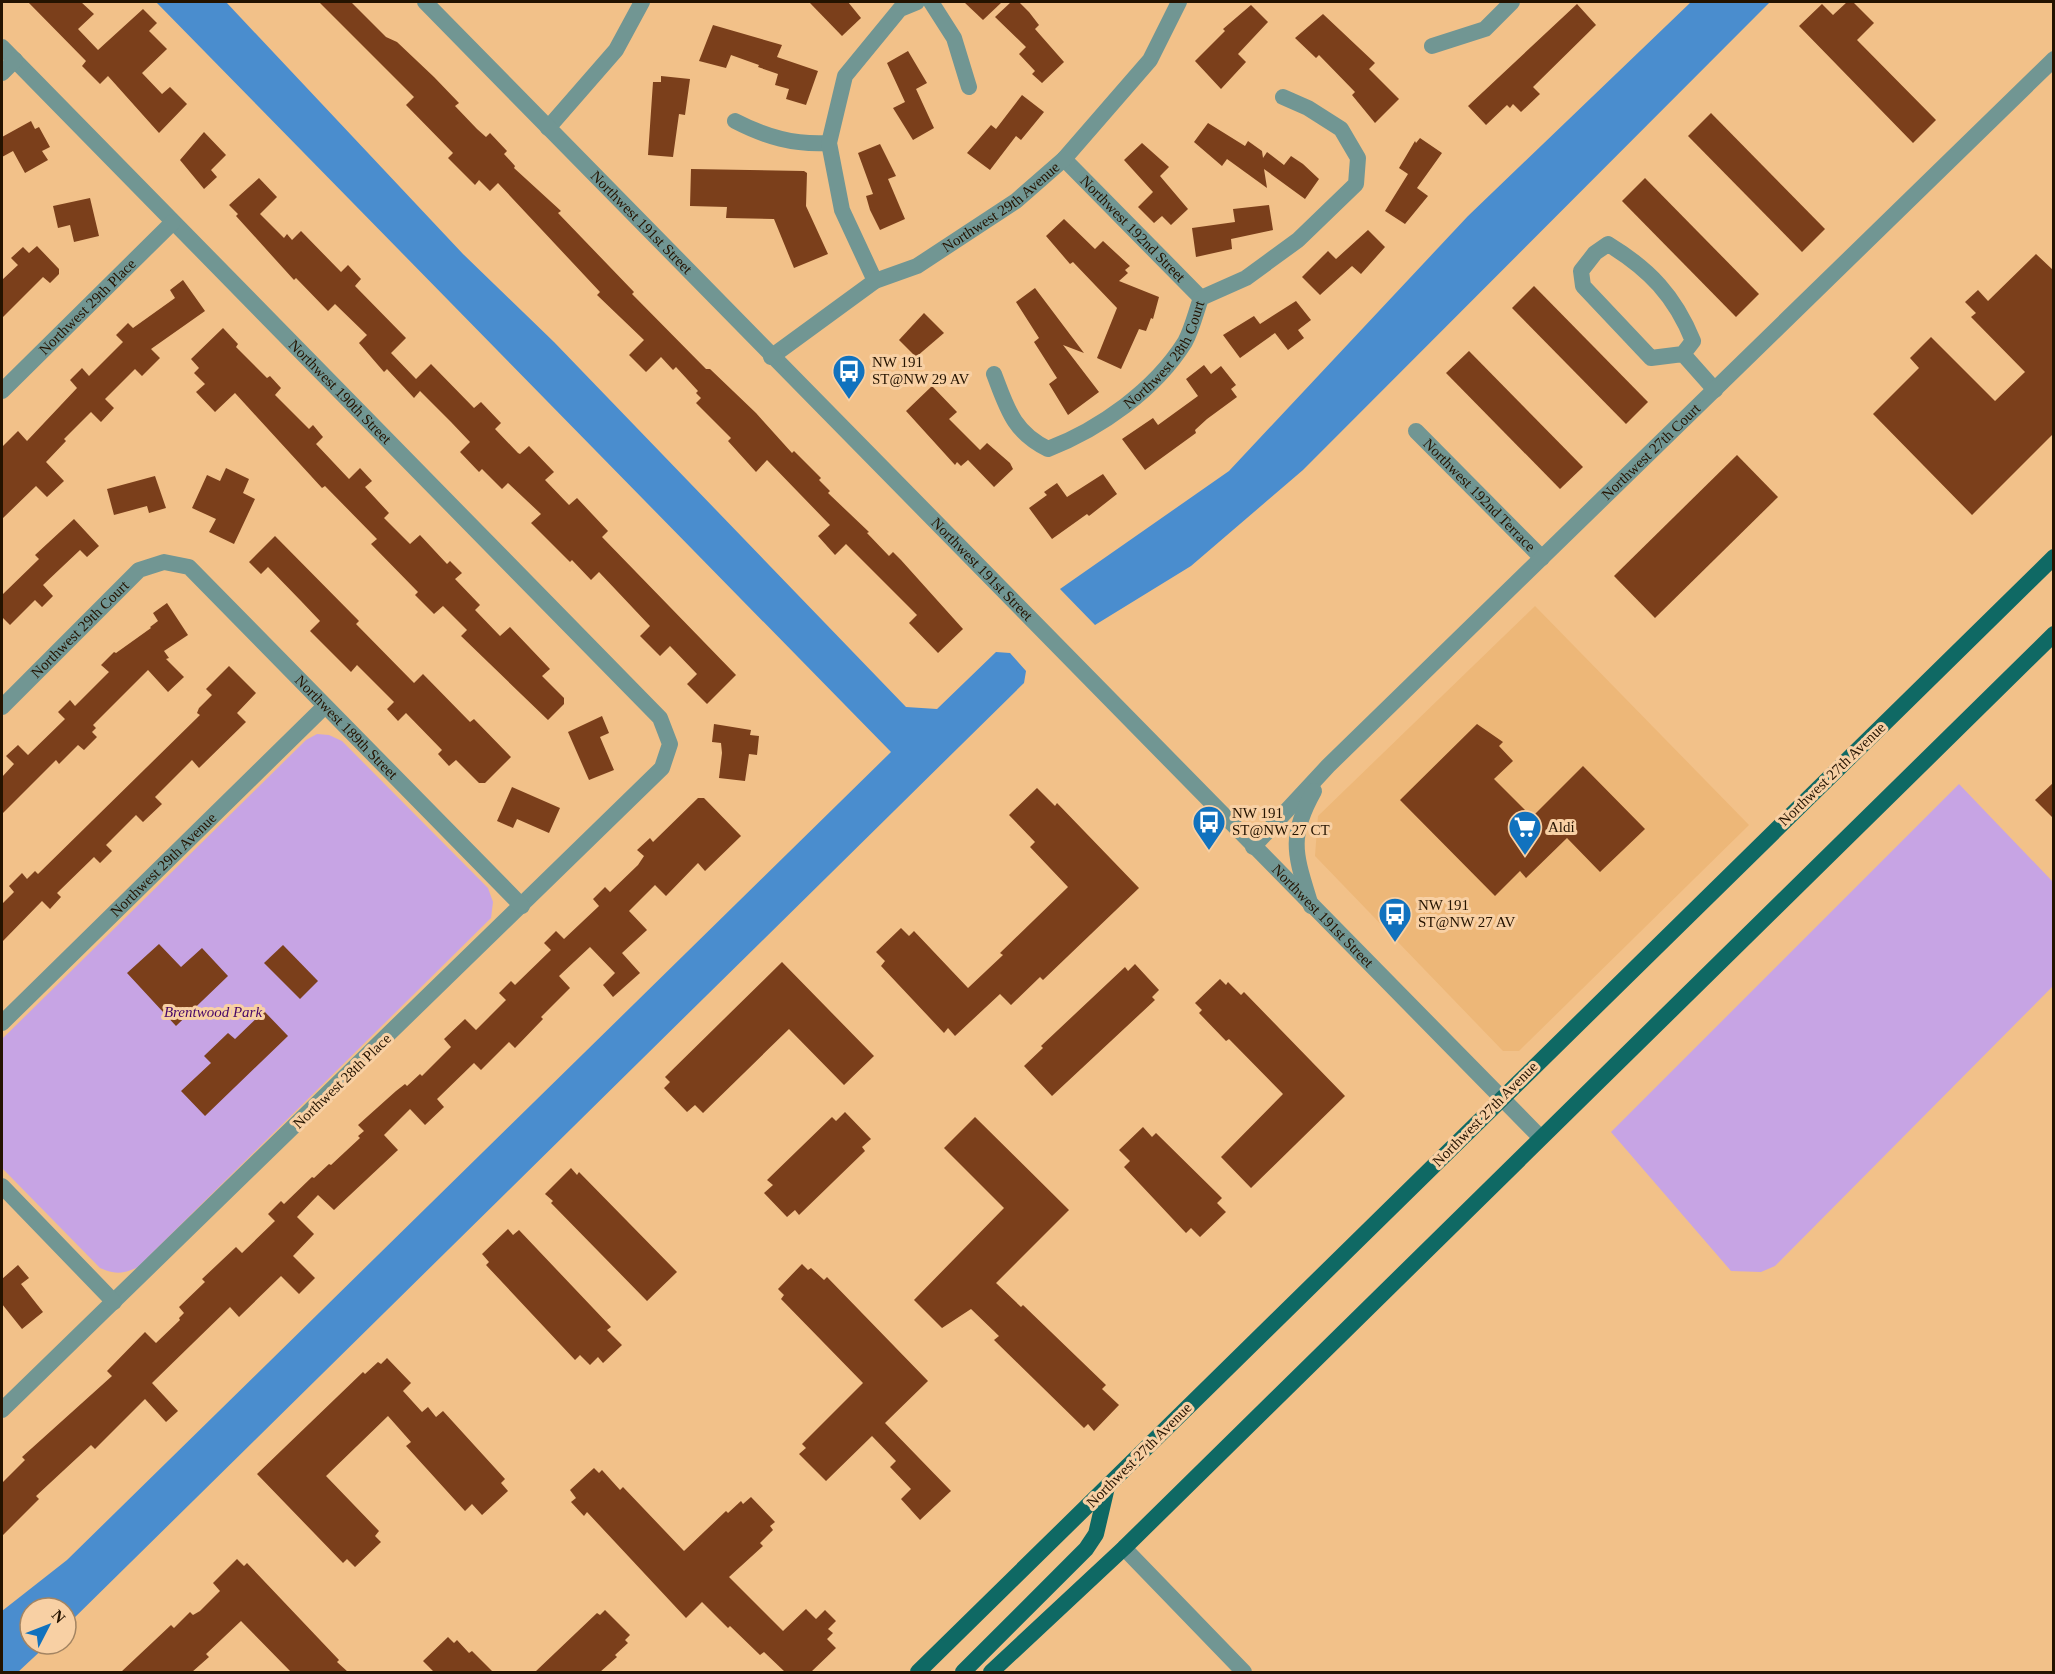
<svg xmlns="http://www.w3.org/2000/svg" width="2055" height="1674" font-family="'Times New Roman',serif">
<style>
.built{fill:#edb778}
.green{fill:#c7a4e4}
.water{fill:#4a8dce}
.building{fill:#7b3f1b}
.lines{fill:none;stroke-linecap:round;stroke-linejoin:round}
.minor{stroke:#719693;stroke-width:16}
.tertiary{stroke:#719693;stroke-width:16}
.primary{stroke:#0f6964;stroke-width:16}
.labels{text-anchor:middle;stroke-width:6;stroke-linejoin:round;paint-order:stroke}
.street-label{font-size:15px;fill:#241300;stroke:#f8d0a4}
.poi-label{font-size:15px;fill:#241300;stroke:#f8d0a4;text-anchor:start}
.park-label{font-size:15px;font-style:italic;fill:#460667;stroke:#f8d0a4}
</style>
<rect width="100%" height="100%" fill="#f2c189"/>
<path class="built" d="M1535 606 1749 825 1519 1051H1503L1315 856 1318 816Z"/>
<g class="green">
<path d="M317 734 329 735 342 741 488 888 493 902 491 918 138 1267C123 1274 116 1275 100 1268L2 1168V1039L306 740Z"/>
<path d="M1959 784 2053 882V986L1775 1266 1761 1272 1731 1271 1611 1132Z"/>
</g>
<g class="water">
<path d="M156 2H226L463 254 554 342 906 707 937 709 996 652 1010 653 1026 671 1024 683 66 1626V1608H30V1644H48L18 1672H2V1611L67 1560 891 752Z"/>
<path d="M1691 2H1770L1303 470 1191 566 1095 625 1060 589 1229 471 1468 216Z"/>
</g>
<g class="building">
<path d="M28 2H81L94 14 78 29 98 50 143 9 157 23 149 31 167 49 142 73 162 94 170 87 187 104 159 133 108 76 100 84 82 66 86 61Z"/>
<path d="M319 2H351L386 37 397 42 434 77 459 103 455 106 477 129 486 137 490 133 507 151 504 154 515 166 514 168 561 211 558 213 634 292 632 294 706 369H710L756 413 792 453 794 451 821 478 819 480 830 491 828 493 869 532 867 533 889 556 893 552 901 560 963 629 938 653 909 623 917 615 846 544 835 555 818 536 830 525 767 460 756 472 728 441 731 438 696 403 701 398 696 393 698 391 676 367 673 370 661 357 646 372 629 355 644 340 597 295 600 292 498 183 490 191 479 180 475 185 448 158 453 153 406 105 414 97Z"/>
<path d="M809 2H848L861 18 842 36Z"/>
<path d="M964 2H1002L983 20Z"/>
<path d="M1011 2H1019L1029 12 1039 25 1035 29 1064 62 1042 83 1032 74 1035 71 1019 54 1026 47 995 17Z"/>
<path d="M1847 2H1853L1874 23 1857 40 1936 120 1913 143 1799 26 1822 4 1833 15Z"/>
<path d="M1577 4 1596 25 1533 87 1540 94 1521 112 1513 104 1510 108 1507 105 1486 125 1468 106Z"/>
<path d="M1251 5 1268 22 1238 54 1246 62 1221 89 1195 61 1225 31 1223 29Z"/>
<path d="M1323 14 1375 63 1369 69 1399 99 1375 123 1352 95 1355 92 1319 55 1316 58 1295 38Z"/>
<path d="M713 25 782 45 777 57 818 71 806 105 786 99 789 89 775 85 778 74 758 67 759 65 731 55 726 68 699 61Z"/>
<path d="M908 51 927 83 916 89 934 128 913 140 893 108 905 102 887 63Z"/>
<path d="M661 76 690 79 685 115 679 114 673 157 648 155 653 82H661Z"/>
<path d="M1022 95 1044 112 1021 140 1016 136 990 170 967 153 991 125 996 129Z"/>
<path d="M1711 113 1825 229 1802 252 1688 136Z"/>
<path d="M31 121 35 129 39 127 50 147 42 151 48 160 25 173 13 151 2 157V137Z"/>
<path d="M1208 123 1245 146 1248 141 1262 151 1263 158 1267 152 1284 165 1291 156 1303 164 1319 179 1305 199 1264 169 1267 188 1227 159 1222 166 1194 142Z"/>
<path d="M204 132 226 155 211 170 217 177 204 189 180 160Z"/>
<path d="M1420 138 1442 153 1417 188 1428 196 1405 224 1385 211 1408 174 1399 168 1415 141 1416 143Z"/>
<path d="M1142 143 1169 167 1160 176 1188 209 1171 225 1162 216 1154 223 1138 207 1153 192 1124 160Z"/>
<path d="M880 144 896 176 888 179 905 219 880 230 870 210 866 196 873 194 858 153Z"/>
<path d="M691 169 804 171 807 173 806 206 828 254 794 268 774 219 726 218 727 207 690 206Z"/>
<path d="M259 178 277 197 260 214 284 238 287 234 292 240 301 231 341 272 348 265 361 279 355 286 406 338 391 353 416 379 431 364 474 408 481 402 501 423 495 429 518 453 520 454 529 446 554 472 545 480 569 505 577 498 608 531 602 537 736 675 707 704 687 684 697 674 670 646 660 656 640 636 650 626 599 572 591 580 572 560 570 562 531 523 541 514 508 483 502 489 482 469 479 472 460 452 470 442 451 422 420 391 414 398 387 369 384 372 359 343 367 335 335 304 328 311 296 278 294 280 236 216 238 214 229 205Z"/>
<path d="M1645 178 1759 294 1736 317 1622 201Z"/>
<path d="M90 198 99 236 74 242 70 225 58 228 53 206Z"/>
<path d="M1269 205 1273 230 1231 239 1232 249 1196 257 1192 228 1235 222 1233 209Z"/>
<path d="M1064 219 1095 249 1103 241 1130 266 1125 270 1128 273 1119 281 1159 297 1153 319 1151 318 1146 331 1139 329 1121 369 1097 358 1117 308 1073 262 1070 264 1046 236Z"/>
<path d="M1368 230 1385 247 1361 274 1352 266 1320 295 1302 277 1328 251 1336 259Z"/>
<path d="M37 246 59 269V274L50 283 43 277 2 318V280L18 265 11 258 23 247 29 253Z"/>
<path d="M2036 254 2054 271V433L1972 515 1873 414 1919 368 1910 358 1931 337 1995 401 2025 372 1971 317 1976 313 1965 302 1978 290 1988 301Z"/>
<path d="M183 280 205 311 151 349 160 358 142 376 135 369 105 399 114 408 101 422 91 412 64 439 66 441 46 462 64 481 47 497 36 486 2 519V447L18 431 27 441 77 388 70 380 82 368 89 376 123 342 116 335 128 323 133 328 175 298 170 290Z"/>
<path d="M1534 286 1648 402 1626 424 1512 308Z"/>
<path d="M1035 288 1084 353 1063 345 1099 392 1068 415 1049 384 1057 378 1034 342 1039 338 1016 302Z"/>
<path d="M1296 301 1311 320 1298 330 1304 338 1288 350 1275 333 1240 358 1223 335 1254 316 1260 324Z"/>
<path d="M924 313 944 333 916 357 899 340Z"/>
<path d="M223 328 238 344 236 347 267 378 270 376 281 388 275 395 309 429 313 425 323 437 316 444 349 479 360 468 372 481 365 487 389 513 384 518 410 544 420 535 447 564 450 561 462 573 455 579 480 605 475 610 500 636 510 627 550 669 542 676 564 698V704L548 720 461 636 467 630 443 606 434 614 415 595 418 592 371 544 377 539 325 486 322 488 235 393 215 412 196 392 205 384 194 373 199 368 191 359Z"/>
<path d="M1469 351 1583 467 1560 489 1446 373Z"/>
<path d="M1204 365 1211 374 1221 366 1236 385 1231 389 1237 397 1207 419 1195 430 1196 433 1145 470 1122 439 1153 418 1158 425 1198 396 1186 379Z"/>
<path d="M932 386 957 412 949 419 980 450 987 443 1010 463 1013 469 994 487 968 460 961 466 957 462 955 465 906 411Z"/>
<path d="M1737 455 1778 497 1655 618 1614 576Z"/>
<path d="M226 468 249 479 243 493 255 499 234 544 209 532 216 519 192 508 207 475 220 481Z"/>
<path d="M1103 474 1117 494 1089 516 1087 514 1052 539 1029 508 1047 495 1044 492 1057 483 1067 497Z"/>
<path d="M155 476 166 508 149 513 147 506 114 515 107 489Z"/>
<path d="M74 519 99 546 87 557 80 550 43 585 53 596 42 607 35 600 10 625 2 617V595L39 559 35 555Z"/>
<path d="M275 536 359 621 356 624 414 683 423 674 470 722 474 719 511 757 485 783H479L456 760 449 766 438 754 442 750 406 713 398 721 387 709 394 702 357 665 351 672 310 631 320 621 301 601 268 567 261 574 249 562Z"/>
<path d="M167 603 188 635 164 651 169 658 166 659 184 677 168 692 148 670 93 725 96 728 92 732 97 737 84 750 78 745 59 764 56 760 2 814V777L14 764 6 756 18 745 28 755 65 719 58 712 70 700 75 706 109 672 101 665 114 652 116 653 151 628 150 627 158 621 153 613Z"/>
<path d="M229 666 256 693 237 713 246 722 199 768 192 760 155 797 162 804 143 822 136 815 106 845 112 851 100 863 94 857 57 893 61 897 50 909 42 901 2 942V904L14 892 9 886 22 873 27 879 35 871 38 874 200 715 197 713 199 708 212 695 206 689Z"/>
<path d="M602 716 609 733 600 737 614 770 589 780 568 732Z"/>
<path d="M714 724 751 730 750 735 759 736 757 755 749 754 745 781 719 778 722 753 721 743 712 742Z"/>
<path d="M1477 724 1503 742 1499 746 1513 761 1494 779 1532 817 1583 766 1645 829 1600 872 1567 838 1526 878 1520 871 1495 896 1400 800Z"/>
<path d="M2054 782V819L2035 800Z"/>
<path d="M512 787 560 808 549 833 517 819 513 828 497 821Z"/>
<path d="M1037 788 1055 806 1057 803 1139 888 1043 980 1040 977 1011 1005 1000 994 955 1036 948 1028 944 1033 881 966 885 961 876 952 901 928 909 936 914 931 968 988 1003 955 1000 953 1068 887 1030 847 1035 842 1009 815Z"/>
<path d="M698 798H704L741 836 705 871 698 863 666 896 655 885 629 911 647 930 622 953 640 973 613 997 603 985 615 973 590 947 559 976 570 988 541 1017 543 1019 515 1048 509 1042 481 1070 474 1063 437 1099 444 1107 425 1125 410 1109 384 1135 398 1150 334 1210 318 1195 297 1217 314 1234 293 1256 315 1278 299 1294 281 1276 239 1317 230 1307 152 1383 178 1411 166 1422 145 1399 95 1449 91 1445 36 1496 39 1499 2 1536V1483L25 1460 22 1457 112 1376 107 1371 145 1332 156 1343 180 1320 179 1318 184 1313 179 1307 205 1282 202 1279 236 1247 242 1253 275 1221 268 1214 281 1201 284 1204 312 1177 314 1178 329 1164 331 1165 360 1138 358 1136 364 1131 358 1125 396 1091 405 1084 407 1086 420 1074 422 1076 451 1047 444 1039 465 1019 476 1030 506 1000 499 993 511 981 515 985 551 950 544 943 556 931 564 939 599 906 593 899 605 887 610 892 638 865 644 856 637 850 650 838 653 842Z"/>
<path d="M159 944 181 967 202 948 228 976 176 1026 127 973Z"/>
<path d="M283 945 318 981 300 999 264 963Z"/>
<path d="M782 962 874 1056 844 1085 789 1029 703 1113 695 1105 687 1112 664 1088 670 1082 665 1077Z"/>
<path d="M1135 964 1159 990 1152 997 1155 1000 1052 1096 1024 1066 1043 1048 1041 1046 1125 967 1128 971Z"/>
<path d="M1220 979 1226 985 1228 982 1241 995 1244 992 1345 1096 1251 1188 1221 1157 1283 1094 1229 1039 1226 1041 1199 1013 1202 1010 1195 1003Z"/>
<path d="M264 1011 288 1036 205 1116 181 1091 211 1063 204 1056 228 1033 235 1039Z"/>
<path d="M845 1112 871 1139 862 1147 865 1151 799 1215 795 1210 787 1217 764 1193 773 1185 767 1180 832 1117 836 1121Z"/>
<path d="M975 1117 1069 1210 996 1283 1021 1307 1023 1305 1106 1385 1102 1389 1119 1405 1094 1431 1088 1424 1084 1428 994 1340 999 1336 971 1309 942 1328 914 1300 1004 1208 944 1148Z"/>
<path d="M1143 1127 1152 1137 1156 1133 1222 1198 1217 1203 1226 1212 1200 1237 1191 1228 1186 1233 1124 1167 1130 1161 1119 1150Z"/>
<path d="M571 1168 577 1175 579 1172 677 1272 647 1301 551 1203 553 1201 545 1194Z"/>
<path d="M508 1229 513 1235 519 1230 611 1327 607 1330 622 1345 603 1363 598 1357 590 1365 580 1355 575 1360 486 1265 489 1262 482 1254Z"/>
<path d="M802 1264 808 1270 811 1268 824 1280 827 1277 928 1381 885 1423 951 1491 920 1520 901 1499 911 1489 890 1467 896 1461 872 1436 826 1481 799 1454 806 1448 802 1444 863 1383 781 1299 784 1295 778 1289Z"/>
<path d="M18 1265 29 1278 21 1284 43 1312 22 1329 2 1304V1279Z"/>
<path d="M387 1358 411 1383 403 1391 422 1412 428 1407 436 1417 443 1411 505 1479 501 1483 508 1491 482 1515 472 1504 465 1511 406 1446 411 1442 388 1416 326 1476 379 1531 375 1536 381 1542 355 1567 347 1559 343 1563 257 1474 363 1372 365 1374 378 1362 381 1364Z"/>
<path d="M594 1468 599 1473 602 1470 620 1490 623 1487 684 1551 726 1511 728 1513 741 1501 743 1504 751 1497 775 1522 770 1526 773 1530 760 1543 763 1546 729 1577 783 1631 806 1609 816 1619 825 1610 836 1621 828 1629 833 1633 827 1639 836 1648 811 1672H785L764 1652 760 1655 730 1626 728 1628 702 1602 686 1618 587 1512 584 1516 571 1502 576 1498 570 1490Z"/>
<path d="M237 1559 244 1566 247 1563 339 1660 337 1662 348 1672H291L241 1621 206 1654 209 1657 192 1672H121L171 1625 174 1628 190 1612 193 1615 200 1611 220 1591 213 1583Z"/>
<path d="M605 1610 630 1635 625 1640 628 1643 615 1655 617 1657 600 1672H535L597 1613 600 1615Z"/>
<path d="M448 1637 454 1643 457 1640 469 1653 472 1651 493 1672H434L423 1661Z"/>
</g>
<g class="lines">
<g class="minor">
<path d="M931 2 954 38 969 87"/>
<path d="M1432 46 1485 29 1512 2"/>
<path id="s1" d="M2 47 660 718 670 744 662 768 2 1410"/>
<path d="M2 73 15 60"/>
<path d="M735 121C766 137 794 145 829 143"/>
<path d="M548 128 616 50 642 2"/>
<path id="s2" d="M1064 159 1201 298"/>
<path d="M875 281 842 210 829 143 845 76 900 9 917 2"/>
<path d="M1683 354 1693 341C1675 296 1649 269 1608 244L1595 253 1581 271 1583 286 1651 358 1683 354 1715 390"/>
<path id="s3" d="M771 357 875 281 917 266 1016 201 1064 159 1150 60 1179 2"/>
<path id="s4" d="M994 374C1007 408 1013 432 1048 449 1100 429 1155 390 1185 342 1192 329 1196 312 1201 298L1246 278 1298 240 1356 184 1358 158 1341 129 1308 108 1283 97"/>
<path id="s5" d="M2 391 173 222"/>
<path id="s6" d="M1416 431 1542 558"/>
<path id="s7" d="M2 707 139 570 164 562 189 567 522 906"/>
<path id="s8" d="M2 1023 324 707"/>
<path d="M2 1186 114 1302"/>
<path d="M1124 1548 1244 1672"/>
</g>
<g class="tertiary">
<path id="s9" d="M425 2 1540 1137"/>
<path id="s10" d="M1253 847 1328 766 2054 59"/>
<path d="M1311 906C1296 856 1287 839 1314 791"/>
</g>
<g class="primary">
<path d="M918 1672 2054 557"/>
<path d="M963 1672 1086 1549 1096 1534 1107 1487"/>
<path d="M991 1672 1124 1548 2054 634"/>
</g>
</g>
<defs>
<symbol id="bus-pin" viewBox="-11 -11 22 30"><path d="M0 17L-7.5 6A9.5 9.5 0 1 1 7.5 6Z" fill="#1172be" stroke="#f8d0a4"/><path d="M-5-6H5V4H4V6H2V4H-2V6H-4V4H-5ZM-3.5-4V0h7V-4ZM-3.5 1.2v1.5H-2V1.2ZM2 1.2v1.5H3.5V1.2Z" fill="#fff"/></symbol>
<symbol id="supermarket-pin" viewBox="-11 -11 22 30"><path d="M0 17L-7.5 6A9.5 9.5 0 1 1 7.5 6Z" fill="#1172be" stroke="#f8d0a4"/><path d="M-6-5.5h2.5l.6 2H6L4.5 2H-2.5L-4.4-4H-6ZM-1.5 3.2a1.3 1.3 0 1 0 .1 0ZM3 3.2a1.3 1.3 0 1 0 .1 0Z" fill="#fff"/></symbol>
</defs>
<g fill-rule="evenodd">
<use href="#bus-pin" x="830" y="352" width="38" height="52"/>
<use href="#bus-pin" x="1190" y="803" width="38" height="52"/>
<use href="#supermarket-pin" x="1506" y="808" width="38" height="52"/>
<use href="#bus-pin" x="1376" y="895" width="38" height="52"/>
</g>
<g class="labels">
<g class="street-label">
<text dy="5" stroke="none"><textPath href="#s3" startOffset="276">Northwest 29th Avenue</textPath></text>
<text dy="5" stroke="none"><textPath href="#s9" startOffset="309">Northwest 191st Street</textPath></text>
<text dy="5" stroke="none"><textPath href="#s2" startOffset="98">Northwest 192nd Street</textPath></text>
<text dy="5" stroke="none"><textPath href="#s5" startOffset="120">Northwest 29th Place</textPath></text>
<text dy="5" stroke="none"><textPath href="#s4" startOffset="250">Northwest 28th Court</textPath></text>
<text dy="5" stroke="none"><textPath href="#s1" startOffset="483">Northwest 190th Street</textPath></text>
<text dy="5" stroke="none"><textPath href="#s10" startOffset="561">Northwest 27th Court</textPath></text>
<text dy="5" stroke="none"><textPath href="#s6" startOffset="90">Northwest 192nd Terrace</textPath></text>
<text dy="5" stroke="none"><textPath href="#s9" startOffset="795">Northwest 191st Street</textPath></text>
<text dy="5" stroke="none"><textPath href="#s7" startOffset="110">Northwest 29th Court</textPath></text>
<text dy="5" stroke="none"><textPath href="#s7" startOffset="470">Northwest 189th Street</textPath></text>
<text transform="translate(1832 774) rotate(-44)" y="5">Northwest 27th Avenue</text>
<text dy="5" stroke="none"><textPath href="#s8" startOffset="226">Northwest 29th Avenue</textPath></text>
<text dy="5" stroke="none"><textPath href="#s9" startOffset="1281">Northwest 191st Street</textPath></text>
<text transform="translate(342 1081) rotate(-44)" y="5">Northwest 28th Place</text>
<text transform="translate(1485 1114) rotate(-45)" y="5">Northwest 27th Avenue</text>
<text transform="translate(1139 1455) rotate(-45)" y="5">Northwest 27th Avenue</text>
</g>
<g class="poi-label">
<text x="872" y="367">NW 191<tspan x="872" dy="17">ST@NW 29 AV</tspan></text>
<text x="1232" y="818">NW 191<tspan x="1232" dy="17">ST@NW 27 CT</tspan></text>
<text x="1548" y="832">Aldi</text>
<text x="1418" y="910">NW 191<tspan x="1418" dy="17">ST@NW 27 AV</tspan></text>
</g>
<g class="park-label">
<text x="213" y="1017">Brentwood Park</text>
</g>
</g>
<rect width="2055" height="1674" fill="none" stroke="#241300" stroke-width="6"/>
<g transform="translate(48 1626) rotate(48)"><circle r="28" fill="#f8d0a4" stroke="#a38462" stroke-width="1.5"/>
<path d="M0-4.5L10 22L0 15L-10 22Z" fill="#1172be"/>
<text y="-9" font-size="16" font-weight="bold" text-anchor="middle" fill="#241300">N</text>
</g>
</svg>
